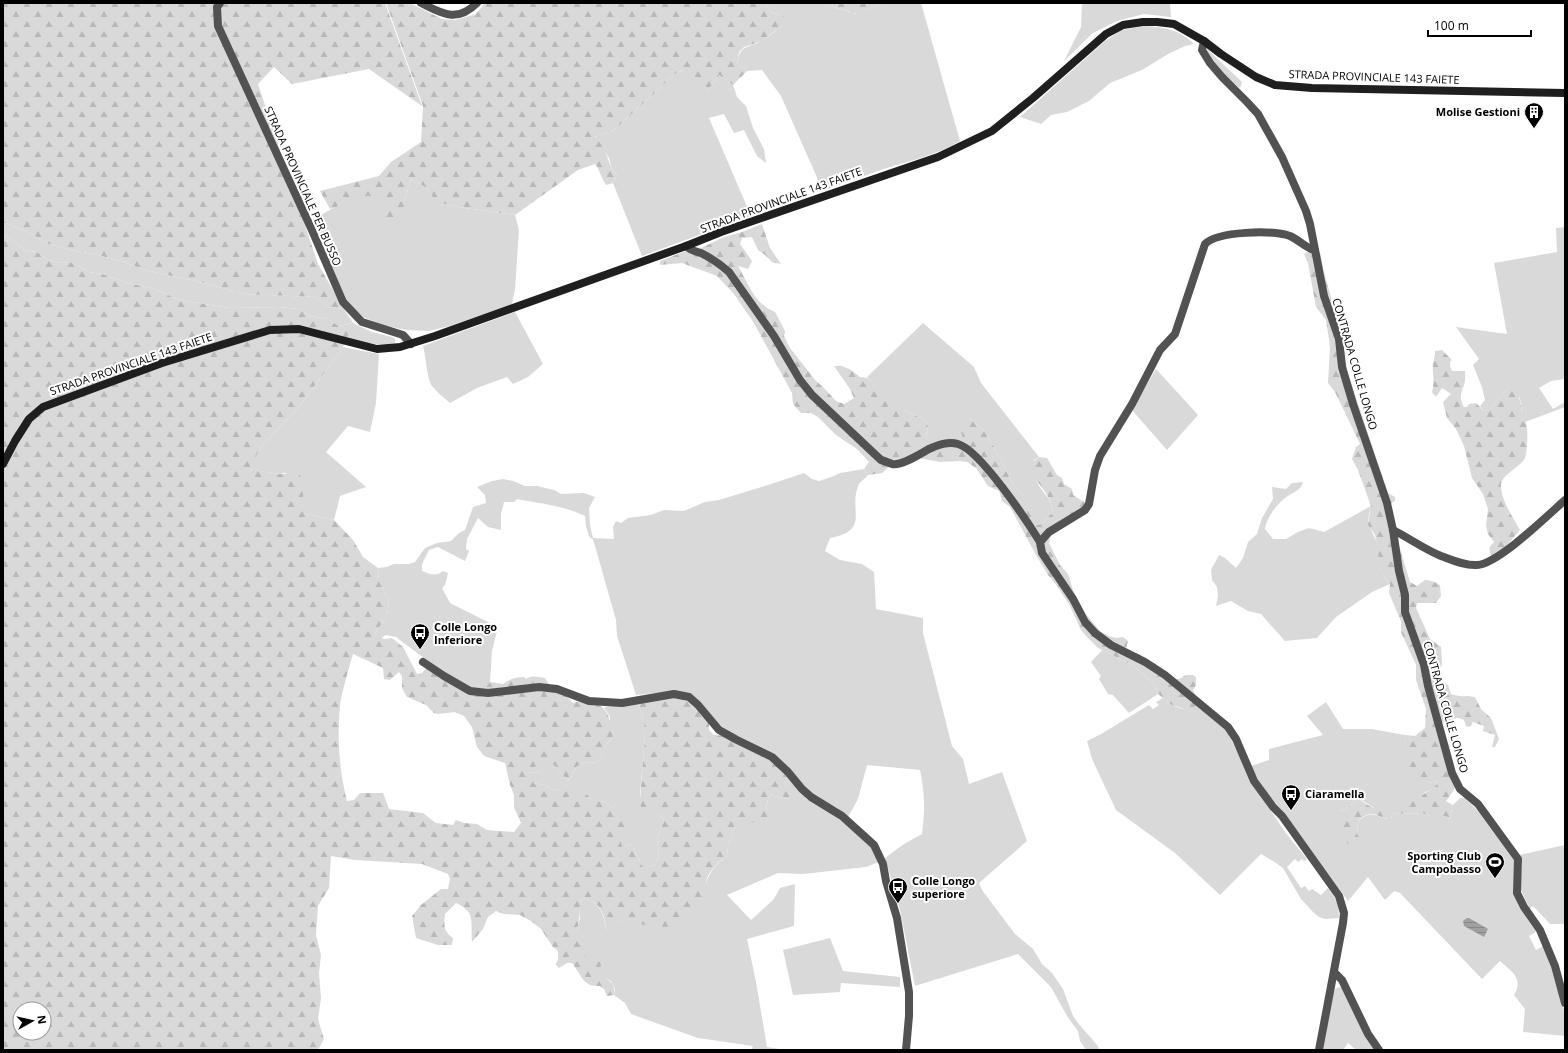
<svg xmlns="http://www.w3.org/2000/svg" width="1568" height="1053" font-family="'Open Sans',sans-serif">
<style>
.green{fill:#d9d9d9}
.forest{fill:url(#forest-firs);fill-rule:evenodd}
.water{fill:url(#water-rules)}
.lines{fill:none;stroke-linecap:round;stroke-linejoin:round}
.minor{stroke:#525252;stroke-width:8}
.tertiary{stroke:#525252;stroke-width:8}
.secondary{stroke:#1f1f1f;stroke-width:8}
.labels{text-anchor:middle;stroke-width:4;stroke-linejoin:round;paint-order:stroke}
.street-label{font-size:11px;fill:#000;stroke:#fff}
.poi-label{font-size:11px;font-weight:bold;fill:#000;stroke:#fff;text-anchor:start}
</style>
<defs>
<pattern id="forest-firs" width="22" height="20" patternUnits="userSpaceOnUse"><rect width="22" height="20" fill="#d9d9d9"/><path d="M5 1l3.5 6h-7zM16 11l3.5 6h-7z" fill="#b8b8b8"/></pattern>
<pattern id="water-rules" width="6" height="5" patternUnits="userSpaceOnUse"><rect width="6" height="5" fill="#a0a0a0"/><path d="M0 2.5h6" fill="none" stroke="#888"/></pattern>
</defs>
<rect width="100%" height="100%" fill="#fff"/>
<g class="green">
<path d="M767 3H829L831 6 856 14 883 3H921L960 141C937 155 912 160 887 168 866 175 844 183 823 191L781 96 762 70 747 71 737 63C741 43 748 49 763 40 770 36 776 30 783 25L780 15 771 12 766 4Z"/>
<path d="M1082 3H1170L1171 17 1144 14 1117 21 1093 33 1064 61 1081 27Z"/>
<path d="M1145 26C1167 28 1178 29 1194 44L1185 46 1168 54 1142 70 1110 83 1089 101 1067 112 1051 115 1041 124 1020 117 1105 41 1122 30Z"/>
<path d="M1207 49 1242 82 1240 88C1230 80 1210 63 1207 49Z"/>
<path d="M684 69 707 92 719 75 733 85 737 97 746 106 753 128 764 149 766 163 757 156 744 130 734 133 724 114 709 118 751 216 642 256 613 183 617 175 612 170 609 158 595 137 613 131 676 73Z"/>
<path d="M411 179 427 188 437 202 458 207 515 215 519 230 515 289 512 304 450 326 429 331 406 330 382 325 363 317 345 300 317 229 318 217C330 209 352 198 367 196 378 194 392 199 404 202Z"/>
<path d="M3 222 30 233 49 244 71 250 94 254 121 261 145 270 208 284 243 294 315 297 329 307 344 309 353 323 372 332 392 337 395 339V343C378 347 362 342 346 338L352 323 339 326 328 319 311 316 299 309 279 307 230 308 179 300 155 289 128 283 102 274 89 272 70 262 57 263 48 260 37 252 24 250 17 243 3 235Z"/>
<path d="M1565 227V379L1551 381 1539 388 1553 409 1565 402V407L1525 422 1522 414 1520 398 1509 387 1488 411 1483 410 1480 406 1485 400 1482 387 1473 365 1479 359 1456 327 1507 334 1494 263 1557 252 1556 228Z"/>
<path d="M515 312 543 364 528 377 513 384 507 377 477 388 450 403C444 398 437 392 432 386 427 379 426 356 423 346Z"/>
<path d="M923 323 974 367 981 383 1039 457 1034 460C1035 466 1034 476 1037 482 1043 495 1053 497 1052 513L1041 524 1033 526 1026 500 1021 492 1014 486 994 447 985 432 969 418 963 441 955 447 926 445V437L928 426C922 415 917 418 908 412 894 402 882 388 867 377Z"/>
<path d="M343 347 379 354 376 403 370 432 348 426 326 452 366 487 340 496 334 520 306 514 286 473H273L248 469 261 447 298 408Z"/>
<path d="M1156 369 1198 415 1167 450 1132 410Z"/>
<path d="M864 469 868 475C866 478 861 481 859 484 847 509 872 530 830 538L825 551 840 560 862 564 874 572 876 609 923 618V633L952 746 963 759 969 784 1002 772 1027 841 979 883 982 890 1015 934 1033 949 1042 964 1052 973 1063 989 1073 1016 1078 1023 1097 1045 1100 1050H1086L1080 1041 1078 1031 1067 1016 1051 987 1018 954 915 986 900 910 885 858 904 844 922 834C925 810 925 794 920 770L867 765 858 799 848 817 836 807 814 797 723 728 678 691 636 695 617 636 616 620 593 539 590 538 586 527 585 516C565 506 538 503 517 499L514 502H504L501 514V530L488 527 478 518 467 539 466 549 469 551 465 561 438 547 429 550 422 564V571C430 574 436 577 443 571L448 573 445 585 442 588 450 603 498 627 492 651 490 682 479 696 429 662 396 637 386 635 381 638 375 633 387 616 389 601 379 581 378 568 387 567 394 564H409L415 562 425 548 437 543 451 541 459 533 465 530 473 507 486 503 485 495 477 487 492 481 503 479 513 481 525 486H537L554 490 561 494 584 493 595 497 589 508 590 525 593 538 614 539 613 527 616 521 621 523 628 518 651 515 664 510 684 511 705 502 719 500 765 486 804 473 812 479 819 481 834 476 840 473Z"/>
<path d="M1303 482C1301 490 1294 492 1288 496 1277 503 1267 517 1265 529L1273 539H1286L1298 532 1309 528 1324 532 1371 506C1370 512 1367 520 1369 525 1371 532 1376 538 1378 546 1382 565 1375 566 1390 584L1372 592 1336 617 1317 638 1285 641 1261 614 1248 611 1231 601 1216 606 1218 596 1217 587 1212 580 1211 570 1219 555 1225 558 1236 568 1243 558 1248 542 1257 534 1262 518 1273 499 1272 487 1286 489 1292 483Z"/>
<path d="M1102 650 1134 666 1154 684 1158 694 1129 713 1113 695 1108 694 1099 679 1101 676 1091 662Z"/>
<path d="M1163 698C1175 707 1181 712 1196 706L1226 730 1258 792 1285 832 1307 859 1304 861 1302 859 1298 862 1295 859 1287 867 1301 888 1305 886 1309 891 1312 889 1321 895 1328 888C1336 898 1339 906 1339 918L1325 919 1319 917 1313 912 1301 899 1283 868 1273 861 1261 854 1220 895 1175 853 1116 810 1092 759 1087 741 1101 734 1149 705 1153 709 1159 705 1156 702Z"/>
<path d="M1326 702 1343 729H1372L1405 735C1407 750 1416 776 1430 783L1436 780 1437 785 1433 789 1425 792 1420 798 1394 809 1385 811 1376 809 1360 799 1357 798C1352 805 1347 809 1340 811V832L1348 842 1357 835 1358 821C1374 808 1375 818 1391 819L1392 814 1422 813 1430 816H1446L1449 820 1453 805 1460 798H1465L1478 811 1514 860 1522 911 1536 932 1529 936 1536 950 1543 946 1553 967 1565 1014V1036L1523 1032 1525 1009 1514 995C1524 978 1512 972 1500 961L1482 979 1400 893 1394 891 1385 900 1368 877 1348 901 1259 782 1251 766 1269 760V749L1323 735 1307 716Z"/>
<path d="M639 703C640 713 645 723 645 730 645 752 641 773 640 795L651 809 664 819 657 839 659 855 655 865 643 867 631 844 622 847 621 837 613 808 601 800H593L585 793 559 791 551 789 545 785 533 783 541 773 527 772C554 752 550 764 569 781L576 767 586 762 596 763 604 754V748L614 735 610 724V717L604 707Z"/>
<path d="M770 795 788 799H806L817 803 832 813 871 845 879 862 866 867 803 874 778 873 727 895 751 920 774 899 780 888 795 884 794 926 747 939 756 982 767 1047 786 1050H751L753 1046 698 1038 631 1014 625 1003 614 995 615 989 611 981 602 976 585 958 577 930 580 918 579 909 581 898C601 900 602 913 607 930L620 920 631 921 705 887C709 872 715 865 727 856L728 845 735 827 743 822H762L769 818 767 816C767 808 766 801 770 795Z"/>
<path d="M1565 845V924H1550L1535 908 1532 906 1530 909 1520 888 1522 864 1519 855Z"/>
<path d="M830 938 843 971 900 977V987L841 983 840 992 793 995 783 950Z"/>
<path d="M1339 987 1342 988 1375 1050H1354L1355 1049 1348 1043 1343 1050H1323L1333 996 1335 989Z"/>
</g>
<g class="forest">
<path d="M3 3H385L422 106 369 69 292 84 274 67 258 84 318 264 344 309 329 307 315 297 243 294 208 284 145 270 121 261 94 254 71 250 49 244 30 233 3 222Z"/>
<path d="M386 3H410L442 19 456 20 476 14 485 3H767L766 4 771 12 788 18 783 25 762 41 744 47 739 52 737 63 747 71 733 85 719 75 707 92H698L684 69 676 73 613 131 595 137 604 148 612 170 617 175 613 183 606 185C601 178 600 170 595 164L578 170 515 215 458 207 436 202 427 188 411 179 404 202 405 217 385 219 383 197 367 196 330 209 320 191 379 176 391 162 421 142 423 106Z"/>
<path d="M829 3H883L857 14 831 6Z"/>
<path d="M762 224 770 248 781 264 772 262 765 255 758 250 752 237 742 238 740 244 752 261 748 269 738 266C749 284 754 304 775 312L785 331 784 336 790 348 816 381 823 387 836 401 844 404 854 398 850 389 834 366C846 366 851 369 860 377 879 377 894 401 908 412 917 418 922 415 928 426L926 437V445L955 447 963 441 961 429 969 418 985 432 994 447 1014 486 1021 492 1034 511 1033 526 1041 524 1052 513C1054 497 1037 483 1028 470V466L1039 457 1047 458 1057 475 1062 478 1064 484 1072 489 1073 495 1086 503 1084 508 1044 534 1050 539 1049 543 1060 565 1068 574 1074 593 1086 614 1100 631 1109 636 1116 638 1123 637 1128 641 1126 649 1141 655 1143 664 1166 679H1179L1186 675H1193L1196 677V685L1193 690 1196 696V706L1188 710 1172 705 1158 694 1154 684 1134 666 1098 648 1087 637 1081 630 1070 606 1057 586 1048 575 1036 555 1010 507 1002 501 999 491 988 486 976 468 967 462 960 461 940 462 919 458 890 466 882 473 868 475 864 469 869 462 857 449 836 435 818 417 811 413H801L793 404 792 393 754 323 734 294 717 276 682 263 660 265V261L696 247 699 249 724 237 742 232Z"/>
<path d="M3 235 17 243 24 250 37 252 48 260 57 263 70 262 89 272 102 274 128 283 155 289 179 300 230 308 279 307 299 309 311 316 328 319 339 326 353 323 343 347 298 408 261 447 249 469 273 473 300 475 306 514 334 520 353 540 363 557 378 568 379 581 389 601 387 616 375 633 384 639 392 638 403 647 417 674 422 673 426 668 479 696 490 682 503 684C510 679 515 677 524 677L526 679C532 675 538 677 545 678 551 691 566 693 573 703 579 701 582 701 589 702 610 706 608 717 614 735L604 748V754L596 763 586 762 576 767 569 781C551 765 553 752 528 772L541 773 538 779 533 783 545 785 551 789 559 791 571 790 585 793 593 800H601L613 808H618L624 815 626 825 621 837 622 847 631 844 643 867 655 865 659 855 657 839 664 819 651 809 641 808C639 782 645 756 645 730 645 723 640 713 639 703L676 697 687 701 709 721V730L714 735 725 736 769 760 780 767 804 793 806 799H788L770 795C765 803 766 812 770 820 757 824 748 820 735 827L728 845 727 856C713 866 702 877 707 895L696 910 671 927 650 926 620 920 617 929 607 930C603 913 601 900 581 898 579 909 580 919 577 930L587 951 585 958 590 961 595 958 601 963 600 972C607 982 616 980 614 995L607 996 604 989 600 986C582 987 582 975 572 963H567L559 968 556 964 558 959V951L553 947 541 929 531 921 520 915 504 914 496 911 488 917 483 929 472 942C470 922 477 913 456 903L445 914C444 925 443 931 453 938L452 945H438L416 938 412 916 421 905 441 889H448L450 879 448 874 422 864 355 860 331 856 329 888 318 906 316 935 321 955 319 973 321 998 318 1019 324 1039 318 1050H3ZM353 654 383 668 384 679 390 680 399 672 402 676V688L407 697 426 705 434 713 438 714 455 712 464 716 472 727 477 747 484 756 505 763 510 785 514 795V807L521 823 514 832 487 830 477 824 464 823 456 820 453 825 436 823 423 813 389 809 383 793H360L354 800 347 801C339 770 337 737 340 705 342 691 349 668 353 654ZM20 1009H44V1033H20Z"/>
<path d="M1308 252H1320L1323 268 1343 341 1347 371 1388 493 1395 497V501L1390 504 1397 539 1410 582 1417 586 1425 580C1431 580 1435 582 1440 585L1441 596 1436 603H1417L1416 608 1430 639 1441 647 1442 663 1439 677 1448 685 1451 694C1458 697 1467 696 1475 697L1481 709 1491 718 1499 739 1495 747H1492L1495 735 1483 731 1484 726 1473 722 1471 726 1469 727 1466 726 1464 720 1459 718H1456L1452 721 1441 723 1455 785 1454 790 1446 801 1453 805 1449 820 1446 816H1430L1422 813 1392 814 1391 819H1389C1375 817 1373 808 1358 821L1357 834 1360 839 1357 845 1348 844 1339 832 1340 811C1347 809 1352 805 1357 798 1361 799 1361 801 1365 803 1379 813 1391 811 1405 803L1407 795 1420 798C1425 791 1432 791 1437 784L1436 780 1430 783 1422 779 1413 778 1410 771 1405 735 1415 736 1425 728 1426 709 1416 680V665L1401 632V621L1389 593 1390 584 1381 572 1379 564 1378 548 1375 535 1368 525 1371 506 1358 470 1352 459 1356 447 1360 444 1335 392 1328 383 1330 347 1328 333 1326 320 1316 307 1308 263 1304 254Z"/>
<path d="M1442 350 1452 360 1450 362V366L1452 371H1465C1465 374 1465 378 1465 381 1463 392 1457 395 1464 407H1467L1469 404 1476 403 1483 410 1488 411 1509 387H1516C1520 398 1520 402 1522 413 1523 418 1527 423 1527 428 1528 434 1527 453 1525 458 1519 469 1499 475 1501 488 1503 504 1513 517 1520 530L1503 550 1492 557 1489 548 1494 542 1488 534 1486 526 1488 509 1483 494 1472 478 1464 446 1456 429 1447 418 1443 402 1451 394 1442 388 1436 397 1432 392C1435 382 1432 373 1433 364 1434 359 1435 357 1435 351Z"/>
</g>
<path class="water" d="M1467 918H1469L1488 929 1484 937 1464 926 1463 921Z"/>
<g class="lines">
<g class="minor">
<path d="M1204 41 1202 50 1210 63 1222 77 1247 102 1258 114 1282 157 1306 211 1310 224 1324 296 1339 339 1342 367 1353 404 1387 503 1393 530 1399 571 1405 595V612L1424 665 1428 686 1452 773 1460 789 1478 804 1518 859 1517 893 1524 907 1540 930 1555 966 1565 1003"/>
<path d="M686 246C691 251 695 251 701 253 711 258 721 265 729 272L774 336 800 380 812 395 881 460C885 461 889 463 892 464 902 466 920 454 929 449 938 445 948 441 958 444 980 450 1027 521 1040 542"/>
<path d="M1314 250C1305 247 1299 240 1290 236 1272 230 1218 231 1205 244L1175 334 1160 350 1132 404 1100 456 1095 470 1089 504 1085 510 1049 532 1040 542 1042 553 1048 562 1073 599 1085 622 1095 633 1111 645 1145 662 1165 675 1228 727 1236 739 1254 781 1273 807 1282 816 1339 896 1344 913 1343 923 1319 1050"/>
<path d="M1393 530C1409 538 1424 549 1441 556 1452 560 1465 566 1477 565 1498 564 1547 516 1565 500"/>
<path d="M423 662 444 676 470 691 488 693 539 687 557 689 589 701 622 703 674 694 689 697 698 705 719 730 737 740 772 757 788 772 802 789 811 797 842 816 874 845 883 864 886 881 897 918 909 992V1016L906 1050"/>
<path d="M1335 973 1342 980 1368 1034 1379 1050"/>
</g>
<g class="tertiary">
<path d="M220 3 217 7 218 26 311 228 343 302 362 322 403 335 411 344"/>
<path d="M421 3C443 14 457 23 477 3"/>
</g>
<path class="secondary" d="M3 464 15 441 29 419 43 407 162 363 270 330 299 329 377 349 400 347 435 336 686 246 721 232 938 157 992 131 1033 98 1106 34 1123 25 1143 22H1157L1174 24 1204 41 1221 54 1256 77 1275 85 1312 88 1565 93"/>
</g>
<defs>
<symbol id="building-pin" viewBox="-11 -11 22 30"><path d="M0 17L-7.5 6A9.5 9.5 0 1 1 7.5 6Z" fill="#000" stroke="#fff"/><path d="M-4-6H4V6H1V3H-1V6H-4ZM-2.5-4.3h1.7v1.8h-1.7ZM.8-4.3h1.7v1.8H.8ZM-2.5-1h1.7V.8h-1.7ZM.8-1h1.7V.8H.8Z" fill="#fff"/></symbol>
<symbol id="bus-pin" viewBox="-11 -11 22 30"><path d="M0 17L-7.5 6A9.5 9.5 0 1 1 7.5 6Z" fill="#000" stroke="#fff"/><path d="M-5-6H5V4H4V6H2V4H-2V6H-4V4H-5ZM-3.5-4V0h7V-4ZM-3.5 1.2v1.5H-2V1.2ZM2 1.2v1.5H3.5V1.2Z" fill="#fff"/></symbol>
<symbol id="stadium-pin" viewBox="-11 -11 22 30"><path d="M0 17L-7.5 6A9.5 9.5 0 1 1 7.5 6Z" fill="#000" stroke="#fff"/><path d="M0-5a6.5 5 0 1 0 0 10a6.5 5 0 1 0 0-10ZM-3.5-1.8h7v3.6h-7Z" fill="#fff"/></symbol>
</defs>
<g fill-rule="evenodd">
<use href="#building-pin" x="1523" y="101" width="22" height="30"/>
<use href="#bus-pin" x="409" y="622" width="22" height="30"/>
<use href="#bus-pin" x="1280" y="783" width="22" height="30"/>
<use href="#stadium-pin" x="1484" y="851" width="22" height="30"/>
<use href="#bus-pin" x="887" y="876" width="22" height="30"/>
</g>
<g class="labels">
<g class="street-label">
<text transform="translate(1374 77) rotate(2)" y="4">STRADA PROVINCIALE 143 FAIETE</text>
<text transform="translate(303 186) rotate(66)" y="4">STRADA PROVINCIALE PER BUSSO</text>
<text transform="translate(781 200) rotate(-20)" y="4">STRADA PROVINCIALE 143 FAIETE</text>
<text transform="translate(131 364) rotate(-19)" y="4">STRADA PROVINCIALE 143 FAIETE</text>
<text transform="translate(1355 364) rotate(74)" y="4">CONTRADA COLLE LONGO</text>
<text transform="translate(1446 707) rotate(74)" y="4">CONTRADA COLLE LONGO</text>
</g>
<g class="poi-label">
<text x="1520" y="116" text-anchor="end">Molise Gestioni</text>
<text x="434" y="631">Colle Longo<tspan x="434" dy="13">Inferiore</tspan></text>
<text x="1305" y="798">Ciaramella</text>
<text x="1481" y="860" text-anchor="end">Sporting Club<tspan x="1481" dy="13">Campobasso</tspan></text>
<text x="912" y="885">Colle Longo<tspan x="912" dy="13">superiore</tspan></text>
</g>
</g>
<rect width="1568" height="1053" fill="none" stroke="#000000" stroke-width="8"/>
<g transform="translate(32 1021) rotate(82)"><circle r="19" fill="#ffffff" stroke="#999999"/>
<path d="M0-3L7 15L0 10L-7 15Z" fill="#000000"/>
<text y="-6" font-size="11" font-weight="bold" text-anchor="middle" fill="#000000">N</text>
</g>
<path d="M1428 30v6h103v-6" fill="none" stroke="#000000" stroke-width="2"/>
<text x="1434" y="30" font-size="12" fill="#000000" stroke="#ffffff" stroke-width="3" paint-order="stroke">100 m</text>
</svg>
